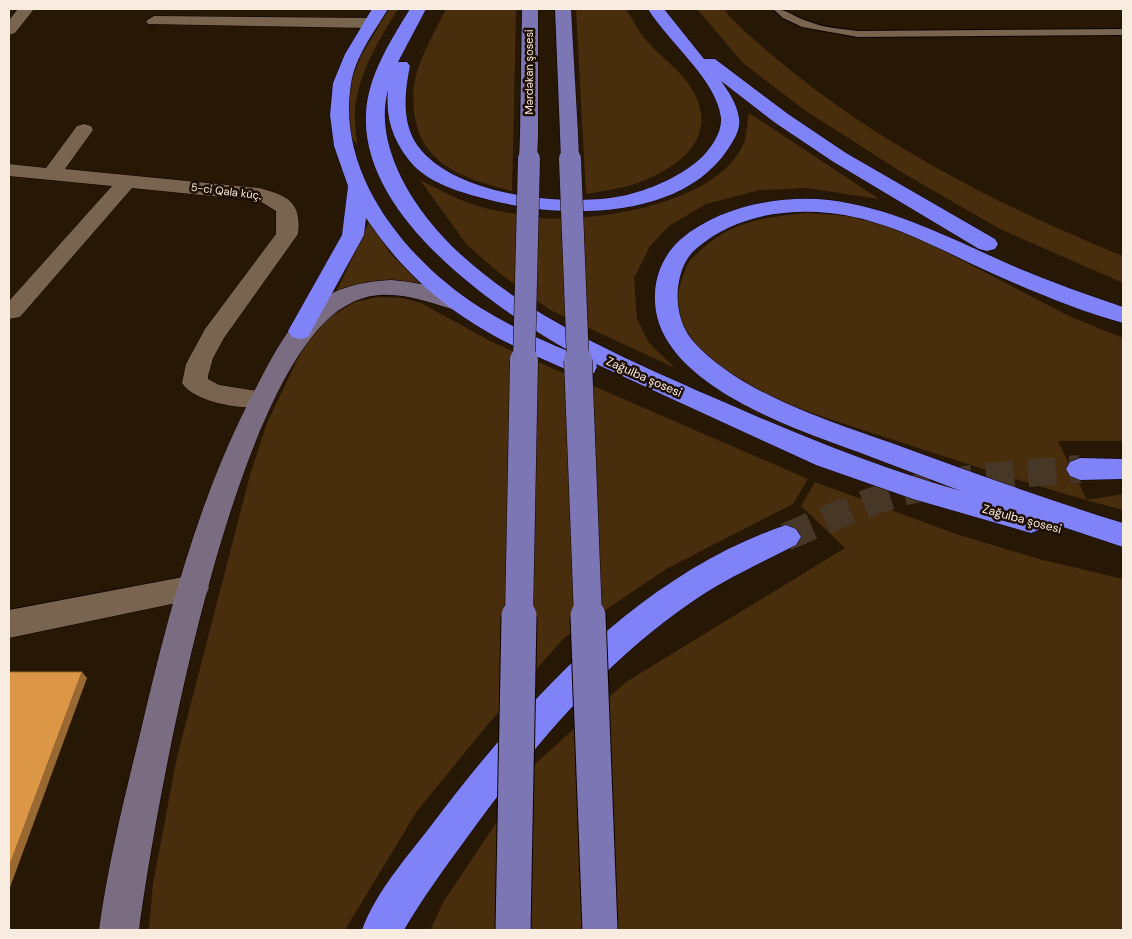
<svg xmlns="http://www.w3.org/2000/svg" width="1132" height="939" font-family="'DM Sans',sans-serif">
<style>
.green{fill:#492e0e}
.lines{fill:none;stroke-linecap:round;stroke-linejoin:round}
.highway-tunnel{stroke:#463726;stroke-width:28;stroke-dasharray:28 14;stroke-linecap:butt}
.lane-casing{stroke:#0f0300;stroke-width:2}
.street-casing{stroke:#0f0300;stroke-width:1}
.secondary-casing{stroke:#0f0300;stroke-width:1}
.primary-casing{stroke:#0f0300;stroke-width:1}
.highway-casing{stroke:#0f0300;stroke-width:1}
.lane{fill:#78644f;fill-rule:evenodd}
.street{fill:#78644f;fill-rule:evenodd}
.secondary{fill:#7a6d82;fill-rule:evenodd}
.primary{fill:#7d76b4;fill-rule:evenodd}
.highway{fill:#8082f8;fill-rule:evenodd}
.primary-bridge-far3-casing{stroke:#0f0300;stroke-width:19;stroke-linecap:butt}
.primary-bridge-far2-casing{stroke:#0f0300;stroke-width:23;stroke-linecap:butt}
.primary-bridge-far1-casing{stroke:#0f0300;stroke-width:29;stroke-linecap:butt}
.primary-bridge-casing{stroke:#0f0300;stroke-width:37;stroke-linecap:butt}
.primary-bridge-far3{stroke:#7d76b4;stroke-width:18}
.primary-bridge-far2{stroke:#7d76b4;stroke-width:22}
.primary-bridge-far1{stroke:#7d76b4;stroke-width:28}
.primary-bridge{stroke:#7d76b4;stroke-width:35}
.shaded-wall{fill:#996931}
.building{fill:#db9646;stroke:#996931}
.labels{text-anchor:middle;stroke-width:5;stroke-linejoin:round;paint-order:stroke}
.far-street-label{font-size:11px;fill:#f8ece0;stroke:#1d0e00}
.street-label{font-size:12px;fill:#f8ece0;stroke:#1d0e00}
</style>
<rect width="100%" height="100%" fill="#271705"/>
<g class="green">
<path d="M389 9H398C379 40 359 71 355 109 354 120 356 132 357 144L349 137 348 87 362 54Z"/>
<path d="M446 9H516L512 191C465 179 419 165 414 110 413 98 413 86 416 75 423 52 435 31 446 9Z"/>
<path d="M576 9H626C633 19 638 32 647 41 660 57 681 70 691 88 722 137 678 169 635 184 619 189 602 191 586 194Z"/>
<path d="M697 9H725L729 16C822 107 938 175 1057 228 1079 237 1101 248 1123 256V283L1000 229 903 173 806 111 743 63Z"/>
<path d="M749 113 879 199 807 188 760 190 706 204 669 226 650 246 634 278 637 319 649 343 675 368 550 310 503 276 467 245 420 180C444 192 467 205 494 210 509 213 524 216 539 218 598 222 718 204 744 143 747 134 747 122 749 113Z"/>
<path d="M808 213 847 216 880 224 923 240 1071 317 1123 338V441H1058L1087 500 1123 494V510C1044 489 966 464 888 438 842 423 794 409 751 386 722 370 688 345 678 312 674 300 682 279 686 268 688 261 695 256 700 251 731 221 766 217 808 213Z"/>
<path d="M369 222 390 253 421 285C390 277 366 279 336 293Z"/>
<path d="M378 297 402 298 421 303 492 342 808 479 793 504 666 569 564 638 489 723 417 811 345 930H149L153 884 177 757 250 475 267 423 303 348 326 319 355 302Z"/>
<path d="M815 482 956 534 1039 559 1123 579V930H430L444 901 536 763 626 682 845 548 801 506Z"/>
</g>
<g class="lines">
<path class="highway-tunnel" d="M786 537C823 521 860 504 899 493 958 477 1020 474 1080 469"/>
<defs>
<path id="lane" d="M773 9C788 9 795 18 810 22 825 28 842 29 858 31L1123 29V35L858 37 802 27 783 18Z"/>
<g id="street">
<path d="M18 9H34L15 33 9 35V20Z"/>
<path d="M154 16 372 18 380 23 372 28 148 24 146 21Z"/>
<path d="M84 124 91 126 93 130 65 169 259 188C287 195 302 202 298 234L224 338 213 358 208 376V379L219 385 270 393 274 399 270 405C249 412 194 403 182 383L186 364 205 329 276 234V211L260 201 132 188 20 317 9 319V301L112 186 9 176V164L46 168 77 126Z"/>
<path d="M194 575 205 579 209 588 205 597 9 638V610Z"/>
</g>
<path id="secondary" d="M392 280C410 282 460 288 470 303L466 308 458 311C423 301 387 285 351 303 234 358 156 803 139 930H99C108 864 124 799 140 734 168 614 199 494 258 384 272 357 287 327 311 307 333 288 363 281 392 280Z"/>
<g id="primary">
<path d="M522 9H538V135L536 139H522L520 135Z"/>
<path d="M555 9H571L578 134 576 138H562L560 134Z"/>
</g>
<g id="highway">
<path d="M372 9H388C374 32 355 57 351 84 336 175 408 262 481 308 510 326 541 340 573 353 495 309 360 216 366 113 368 75 391 40 410 9H426L398 62H407L410 66C405 90 402 118 414 140 447 197 570 208 627 195 654 188 684 175 704 155 712 146 722 132 721 118 717 80 668 42 648 9H664L704 59H715L788 114 846 153 995 239 998 244 995 249 987 251 979 249 832 161 774 122 721 81C729 92 737 104 739 118 741 129 734 140 728 149 680 222 559 219 486 199 462 193 432 184 414 166 394 144 385 120 388 90 380 120 388 150 401 177 455 287 604 349 710 396 794 433 874 466 961 491 927 478 892 465 858 452 793 428 651 382 655 295 655 274 665 253 681 239 720 206 780 195 829 200 894 208 952 239 1011 265 1048 281 1086 294 1123 307V323C1072 309 1022 287 974 265 928 243 880 218 829 213 783 208 733 217 697 248 685 258 680 272 678 288 676 307 681 327 693 341 741 396 842 425 908 449 980 475 1051 501 1123 523V547L1045 521 1041 529 1031 533 913 499 816 465 596 364 597 367 594 373C578 378 562 367 547 361 470 329 413 288 366 218L364 235 308 337 300 339 292 337 288 331 342 235 348 186 334 146 330 115 333 83 345 54Z"/>
<path d="M1080 458 1123 459V479L1080 480 1070 476 1066 469 1070 462Z"/>
<path d="M786 525 796 529 801 537 796 545C759 564 721 581 686 606 599 667 528 753 466 839 444 869 422 899 404 930H362C376 891 408 856 433 823 524 703 638 575 786 525Z"/>
</g>
</defs>
<use href="#lane" class="lane-casing"/>
<use href="#street" class="street-casing"/>
<use href="#secondary" class="secondary-casing"/>
<use href="#primary" class="primary-casing"/>
<use href="#highway" class="highway-casing"/>
<use href="#lane" class="lane"/>
<use href="#street" class="street"/>
<use href="#secondary" class="secondary"/>
<use href="#primary" class="primary"/>
<use href="#highway" class="highway"/>
<defs>
<g id="primary-bridge-far3">
<path d="M569 134 570 160"/>
<path d="M528 160 529 135"/>
</g>
<g id="primary-bridge-far2">
<path d="M570 159 578 362"/>
<path d="M524 362 529 159"/>
</g>
<g id="primary-bridge-far1">
<path d="M578 360 588 617"/>
<path d="M519 617 524 360"/>
</g>
<g id="primary-bridge">
<path d="M588 616 600 930"/>
<path d="M513 930 519 616"/>
</g>
</defs>
<use href="#primary-bridge-far3" class="primary-bridge-far3-casing"/>
<use href="#primary-bridge-far2" class="primary-bridge-far2-casing"/>
<use href="#primary-bridge-far1" class="primary-bridge-far1-casing"/>
<use href="#primary-bridge" class="primary-bridge-casing"/>
<use href="#primary-bridge-far3" class="primary-bridge-far3"/>
<use href="#primary-bridge-far2" class="primary-bridge-far2"/>
<use href="#primary-bridge-far1" class="primary-bridge-far1"/>
<use href="#primary-bridge" class="primary-bridge"/>
</g>
<path class="shaded-wall" d="M82 672 87 678 9 890V867Z"/>
<path class="building" d="M9 672H82L9 867Z"/>
<g class="labels">
<g class="far-street-label">
<text transform="translate(529 72) rotate(-90)" y="4">Mərdəkan şosesi</text>
<text transform="translate(226 191) rotate(7)" y="4">5-ci Qala küç.</text>
</g>
<g class="street-label">
<text transform="translate(644 377) rotate(24)" y="4">Zağulba şosesi</text>
<text transform="translate(1022 519) rotate(15)" y="4">Zağulba şosesi</text>
</g>
</g>
<rect width="1132" height="939" fill="none" stroke="#f8ece0" stroke-width="20"/>
</svg>
